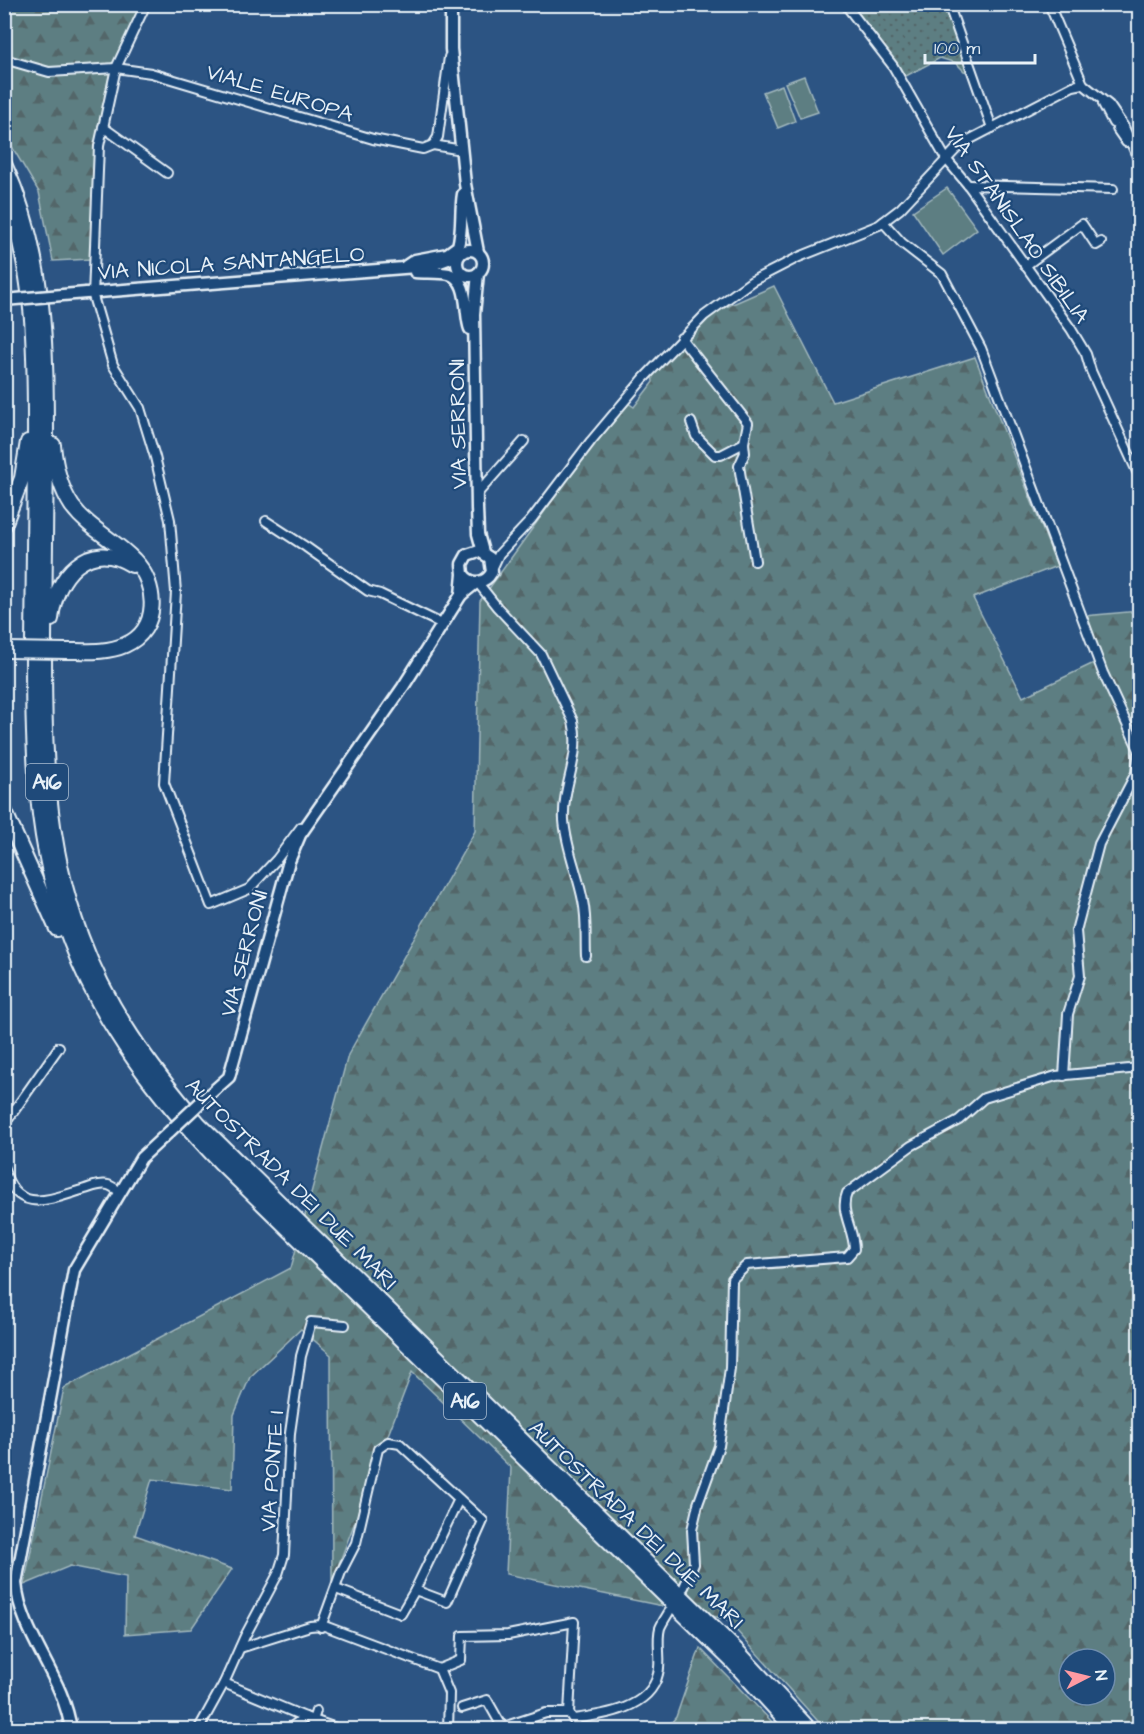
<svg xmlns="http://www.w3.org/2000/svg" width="1144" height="1734" font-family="'Architects Daughter',sans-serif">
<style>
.green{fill:url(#green-dots);stroke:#a2b8bd;stroke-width:1.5}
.forest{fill:url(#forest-firs);stroke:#a2b8bd;stroke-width:1.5;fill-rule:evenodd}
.pitch{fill:#5d7e82;stroke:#a2b8bd;stroke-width:1.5}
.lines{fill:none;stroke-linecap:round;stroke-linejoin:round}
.street-casing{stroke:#e8f1f8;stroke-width:12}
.secondary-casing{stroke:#e8f1f8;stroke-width:15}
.highway-casing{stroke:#e8f1f8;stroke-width:18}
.street{stroke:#1f4a7a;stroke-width:8}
.secondary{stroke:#1f4a7a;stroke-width:10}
.highway{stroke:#1f4a7a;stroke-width:14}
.secondary-bridge-casing{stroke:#e8f1f8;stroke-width:15;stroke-linecap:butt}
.highway-bridge-casing{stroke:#e8f1f8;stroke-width:18;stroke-linecap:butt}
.secondary-bridge{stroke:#1f4a7a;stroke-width:10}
.highway-bridge{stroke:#1f4a7a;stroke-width:14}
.labels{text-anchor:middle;stroke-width:4.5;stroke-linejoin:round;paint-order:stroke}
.shield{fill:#1f4a7a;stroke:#acbfd2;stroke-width:1.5}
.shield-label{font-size:21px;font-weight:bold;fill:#e8f1f8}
.street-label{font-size:22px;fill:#e8f1f8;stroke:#1f4a7a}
</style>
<defs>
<pattern id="green-dots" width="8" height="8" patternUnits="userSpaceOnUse" patternTransform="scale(1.5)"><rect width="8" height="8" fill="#5d7e82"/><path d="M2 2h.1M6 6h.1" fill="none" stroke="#536669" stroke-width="1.8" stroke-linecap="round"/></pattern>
<pattern id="forest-firs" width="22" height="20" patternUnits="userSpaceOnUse" patternTransform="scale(1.5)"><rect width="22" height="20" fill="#5d7e82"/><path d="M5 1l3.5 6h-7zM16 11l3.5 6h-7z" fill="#536669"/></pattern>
</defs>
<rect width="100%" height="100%" fill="#2c5483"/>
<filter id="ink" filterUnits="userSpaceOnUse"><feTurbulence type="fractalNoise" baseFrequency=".0167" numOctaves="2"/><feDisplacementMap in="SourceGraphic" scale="12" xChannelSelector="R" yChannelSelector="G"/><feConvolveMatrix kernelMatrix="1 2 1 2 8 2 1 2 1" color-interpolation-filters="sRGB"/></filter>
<g filter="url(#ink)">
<path class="green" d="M848 5H947L971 73 964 71 956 63 940 58 904 77Z"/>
<g class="forest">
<path d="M5 5H142L115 63 97 139 91 259 53 261 39 192 5 135Z"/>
<path d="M774 286 833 402 975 357 1057 566 973 598 1023 697 1096 662 1084 616 1139 611V1729H825L726 1619 506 1574 511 1468 412 1372 332 1582 331 1355 301 1329 250 1377 234 1415 232 1489 152 1479 135 1535 232 1569 191 1629 125 1634 126 1577 70 1566 24 1585 64 1388 291 1268 348 1055 475 831 480 601 581 461 628 403 634 407 653 382 652 372 710 314ZM1069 1659H1105V1695H1069Z"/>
<path d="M700 1648 779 1729H666L676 1717Z"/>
</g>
<g class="pitch">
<path d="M804 76 818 112 800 118 785 83Z"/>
<path d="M782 85 795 121 778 128 763 92Z"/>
<path d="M947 188 977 229 943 255 913 211Z"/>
</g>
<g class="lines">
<defs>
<g id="street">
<path d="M146 4 116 68 99 146 93 296 113 365 140 408 155 457 170 520 176 592 164 783 211 905 249 889 277 859 301 827"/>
<path d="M845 4 893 66 946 159 968 185 1071 329 1086 354 1091 371 1140 478"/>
<path d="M951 4 949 6 992 128"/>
<path d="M1049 4 1083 84 1109 105 1124 127 1140 163"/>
<path d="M4 59 49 72 116 68 151 73 373 139 423 149 433 145 438 137 449 57"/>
<path d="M1103 104 1113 123"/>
<path d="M103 127 167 173"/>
<path d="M1117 129 1126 142"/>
<path d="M433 145 462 150"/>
<path d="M968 185 1113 189"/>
<path d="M883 222 902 243 942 274 981 348 1103 673 1139 750 1136 773 1099 844 1076 931 1080 976 1068 1014 1064 1076"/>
<path d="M1025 266 1082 224 1096 245 1101 242"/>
<path d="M681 338 748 423 744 443 745 453 739 466 755 561"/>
<path d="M691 422 696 436 715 455H721L744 443"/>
<path d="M477 494 524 441"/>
<path d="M266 521 306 547 368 591 380 594 442 624"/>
<path d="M493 567 499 554 531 520 591 441 644 378 704 316 752 281 799 257 879 225 900 209 961 144 1073 86 1083 84"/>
<path d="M478 583 497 607 541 654 573 721C582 757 562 784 564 820 566 848 578 874 583 901 587 919 585 938 586 956"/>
<path d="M4 1119 9 1118 59 1047"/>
<path d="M4 1169C17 1216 50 1199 85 1189 92 1187 100 1183 108 1185 112 1186 117 1190 120 1192"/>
<path d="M684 1587 694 1564 692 1530 698 1504 719 1446 730 1368 732 1279 747 1265 847 1257 854 1249C854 1229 839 1212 847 1193L911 1146 959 1120 984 1098 1056 1076 1140 1068"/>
<path d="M336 1589 401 1614 415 1590 459 1499"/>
<path d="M321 1627 341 1572 356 1543 378 1449 388 1442 400 1444 483 1521 447 1602 415 1590"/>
<path d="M240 1648 310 1626 322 1625 439 1669 449 1693 448 1730"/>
<path d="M439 1669 461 1660 462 1636 508 1635 574 1622 569 1713 580 1730"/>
<path d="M224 1683 305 1717 341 1730"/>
<path d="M462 1708 487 1700 504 1730"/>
<path d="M573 1719C603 1715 650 1709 658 1674 662 1660 656 1642 660 1628 662 1623 666 1617 669 1612"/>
<path d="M503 1727 546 1713H569"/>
<path d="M198 1730 224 1683 245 1636 278 1574 284 1555 290 1433 301 1356 311 1322 345 1325"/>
<path d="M287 1730 305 1717"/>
<path d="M310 1730 316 1711"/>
</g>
<g id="secondary">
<path d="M451 4V49L465 184 478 252"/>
<circle cx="470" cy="263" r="13"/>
<path d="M406 266 415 260 447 254 458 246C463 228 460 211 463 194"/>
<path d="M415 272C426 273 439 272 449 274 470 280 464 314 470 329"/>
<path d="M478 273 474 314 477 508 478 534 483 552"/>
<path d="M86 293 429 266 459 255"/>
<path d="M461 595 463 574 462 564 467 555 479 551 490 558 492 572C485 584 472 586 463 574"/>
<path d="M203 1100 229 1077 289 861 300 835 403 687 461 595 476 583"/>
<path d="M71 1730C64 1677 21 1636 16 1583L74 1270 141 1158 169 1132"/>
</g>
<g id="highway">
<path d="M4 164C46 255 46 347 46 446 45 510 45 574 44 638 44 740 44 840 81 937 107 1008 150 1067 199 1124L739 1653 810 1730"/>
<path d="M4 192C38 276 35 367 35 456 34 518 34 580 33 642 33 744 33 845 71 942 103 1027 158 1097 220 1162L732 1661 795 1730"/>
<path d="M53 445C55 466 60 488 72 506 89 529 115 540 134 560 158 584 160 630 125 645 107 653 85 651 66 651"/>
<path d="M4 525 22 478 28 442"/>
<path d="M51 619C55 576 89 537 132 565"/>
<path d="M4 810 57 929"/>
</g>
</defs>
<use href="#street" class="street-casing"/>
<use href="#secondary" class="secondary-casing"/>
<use href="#highway" class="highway-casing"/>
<use href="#street" class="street"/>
<use href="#secondary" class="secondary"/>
<use href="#highway" class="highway"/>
<defs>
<g id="secondary-bridge">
<path d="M4 300 86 293"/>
<path d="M169 1132 203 1100"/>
</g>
<path id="highway-bridge" d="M7 650 66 651"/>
</defs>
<use href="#secondary-bridge" class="secondary-bridge-casing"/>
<use href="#highway-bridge" class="highway-bridge-casing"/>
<use href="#secondary-bridge" class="secondary-bridge"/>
<use href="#highway-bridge" class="highway-bridge"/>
</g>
</g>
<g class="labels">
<g class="shield">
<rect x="26" y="764" width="42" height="36" rx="4.5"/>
<rect x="444" y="1383" width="42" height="36" rx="4.5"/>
</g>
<g class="shield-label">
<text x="47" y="789">A16</text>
<text x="465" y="1408">A16</text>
</g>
<g class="street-label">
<text transform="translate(280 92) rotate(17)" y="8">VIALE EUROPA</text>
<text transform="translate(1018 224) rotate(55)" y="8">VIA STANISLAO SIBILIA</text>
<text transform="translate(231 262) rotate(-4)" y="8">VIA NICOLA SANTANGELO</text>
<text transform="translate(457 424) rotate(-91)" y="8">VIA SERRONI</text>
<text transform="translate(243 953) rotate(-75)" y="8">VIA SERRONI</text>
<text transform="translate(292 1183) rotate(45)" y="8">AUTOSTRADA DEI DUE MARI</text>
<text transform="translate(271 1471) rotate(-86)" y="8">VIA PONTE I</text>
<text transform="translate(637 1524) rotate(44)" y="8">AUTOSTRADA DEI DUE MARI</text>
</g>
</g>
<rect width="1144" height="1734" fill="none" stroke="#1f4a7a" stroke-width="24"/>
<rect x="12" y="12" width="1120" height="1710" fill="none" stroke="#e8f1f8" stroke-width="2" filter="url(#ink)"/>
<g transform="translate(1087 1677) rotate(83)"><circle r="28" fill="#1f4a7a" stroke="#6f8dac" stroke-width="1.5"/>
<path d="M0-4.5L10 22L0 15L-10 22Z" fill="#ff9aa2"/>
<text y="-9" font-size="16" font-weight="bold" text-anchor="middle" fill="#e8f1f8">N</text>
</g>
<path d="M925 54v9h110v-9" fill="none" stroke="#e8f1f8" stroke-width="3"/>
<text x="934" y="54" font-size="18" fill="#e8f1f8" stroke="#1f4a7a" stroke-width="4.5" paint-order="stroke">100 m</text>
</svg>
